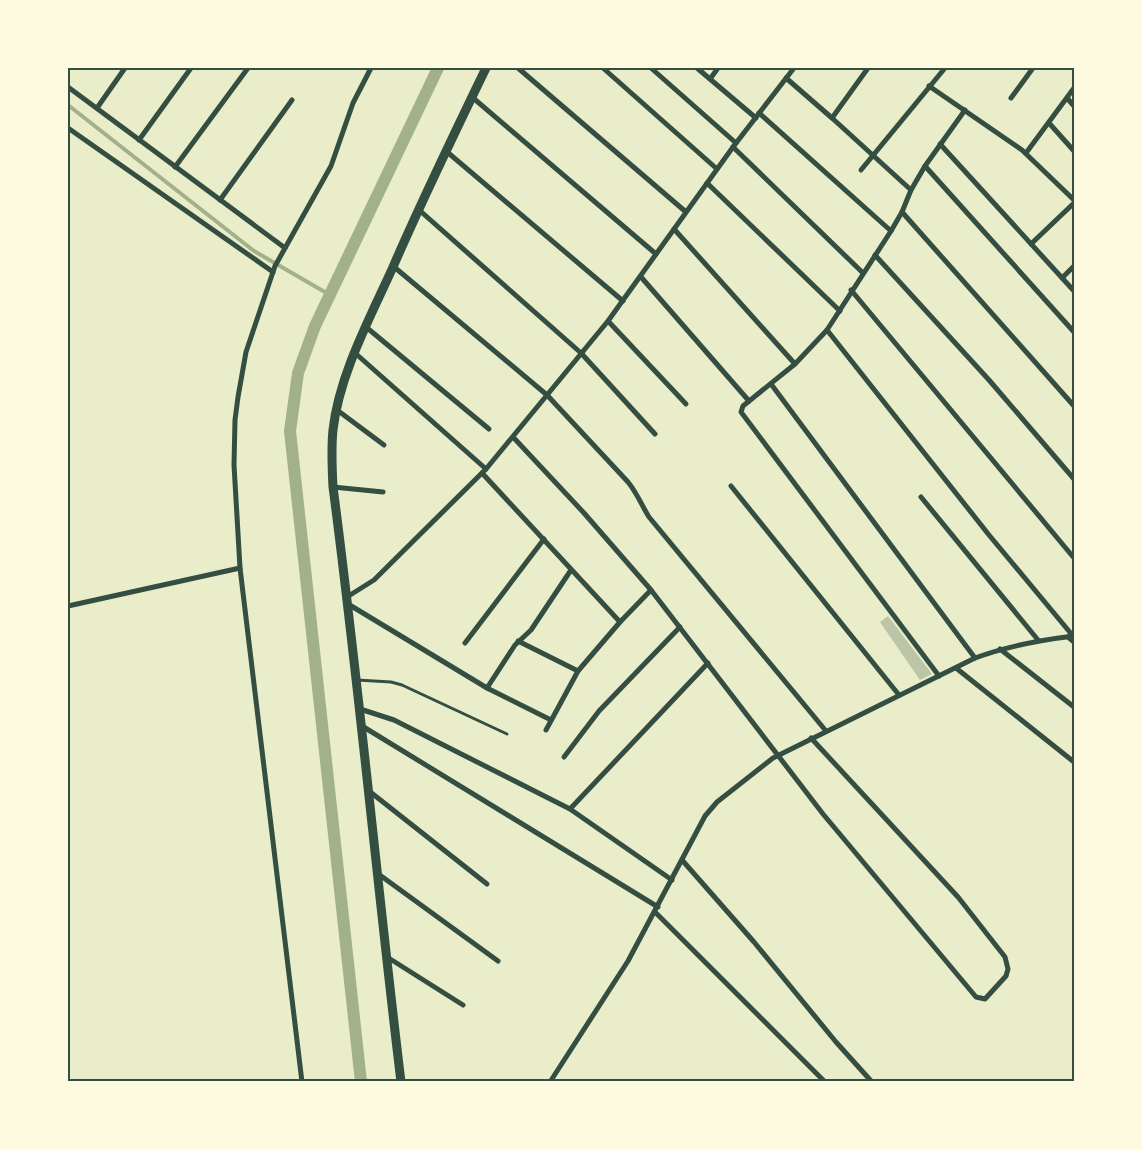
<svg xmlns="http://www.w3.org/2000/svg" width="1142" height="1149" font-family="'Public Sans',sans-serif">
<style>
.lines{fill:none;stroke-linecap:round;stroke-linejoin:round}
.stream{stroke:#a3b18a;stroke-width:4}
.canal{stroke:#a3b18a;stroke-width:12}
.building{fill:#bcc5a7}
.service{stroke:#344e41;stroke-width:3}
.minor{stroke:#344e41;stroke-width:5}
.secondary{stroke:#344e41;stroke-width:9}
.neatline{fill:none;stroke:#344e41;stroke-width:2}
</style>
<rect width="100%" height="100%" fill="#e9edc9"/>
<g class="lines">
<path class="stream" d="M68 105 254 251 330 295"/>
<path class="canal" d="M361 1082 290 431 298 373 315 326 438 68"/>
</g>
<path class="building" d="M888 616 932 674 920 680 880 622Z"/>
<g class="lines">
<path class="service" d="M357 680 391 682 402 685 507 734"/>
<g class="minor">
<path d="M518 68 686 212"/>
<path d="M603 68 717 169"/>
<path d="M651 68 736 143"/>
<path d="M697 68 756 118"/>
<path d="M786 78 832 118 911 190"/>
<path d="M710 79 718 68"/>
<path d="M929 86 1022 150 1074 200"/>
<path d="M68 87 285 248"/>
<path d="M472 97 656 254"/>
<path d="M1011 98 1033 68"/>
<path d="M1067 98 1074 106"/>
<path d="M97 108 125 68"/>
<path d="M759 113 891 231"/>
<path d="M832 118 868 68"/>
<path d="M1049 123 1074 151"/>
<path d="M68 128 273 272"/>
<path d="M139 140 191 68"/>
<path d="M940 144 1074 291"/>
<path d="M733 147 863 273"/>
<path d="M446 151 623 301"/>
<path d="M1026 153 1074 88"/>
<path d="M925 166 1074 332"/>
<path d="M175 167 248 68"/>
<path d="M861 170 945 68"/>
<path d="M707 183 840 311"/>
<path d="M220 200 292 100"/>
<path d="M418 209 581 353 655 434"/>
<path d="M902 212 1074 406"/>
<path d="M674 229 795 364"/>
<path d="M1031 244 1074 203"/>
<path d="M875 255 989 380 1074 479"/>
<path d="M393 266 547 395 628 482C637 493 642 506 649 517L826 731"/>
<path d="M641 277 749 401"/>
<path d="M1062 278 1074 266"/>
<path d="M851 290 1074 558"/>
<path d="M608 321 686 404"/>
<path d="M366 327 489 429"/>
<path d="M827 330 989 535 1073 636"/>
<path d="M355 353 486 469"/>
<path d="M771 384 975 658"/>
<path d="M337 410 384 445"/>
<path d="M513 437 584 513 651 590 823 814 976 997 985 999 1006 976 1008 969 1005 957 958 897 811 738"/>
<path d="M482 473 620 622"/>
<path d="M731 486 899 695"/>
<path d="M333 487 383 492"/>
<path d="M921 497 1038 640"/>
<path d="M347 597 374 580 486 469 608 321 733 147 794 68"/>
<path d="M348 604 487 688 551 720"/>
<path d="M68 606 240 568"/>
<path d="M1068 637 1074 642"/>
<path d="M518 641 578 671"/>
<path d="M465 643 544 539"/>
<path d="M1000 649 1074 707"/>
<path d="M956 668 1074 762"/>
<path d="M939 676 741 412 743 406 795 364 827 330 891 231 902 212 911 190 925 166 965 110"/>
<path d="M487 688 515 645 531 630 571 570"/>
<path d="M360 709 394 720 570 809 672 880"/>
<path d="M362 726 658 907"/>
<path d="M546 730 578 671 620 622 651 590"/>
<path d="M564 757 599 711 680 627"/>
<path d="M369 791 487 884"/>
<path d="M570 809 708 663"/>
<path d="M682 860 754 942 836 1042 872 1082"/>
<path d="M377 873 498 961"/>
<path d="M655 912 825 1082"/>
<path d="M387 957 463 1005"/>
<path d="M302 1082 240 568 234 465 235 420 238 397 246 352 275 266 331 166 353 103 371 68"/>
<path d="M550 1082 628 961 705 816 717 802 773 758 975 658C1008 646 1040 640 1074 636"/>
</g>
<path class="secondary" d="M401 1082C377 884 359 685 333 487 332 468 331 449 333 430 339 375 370 318 393 267 422 200 454 134 486 68"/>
</g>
<rect width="1142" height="1149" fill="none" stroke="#fefae0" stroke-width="138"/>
<rect x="69" y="69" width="1004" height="1011" class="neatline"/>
</svg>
